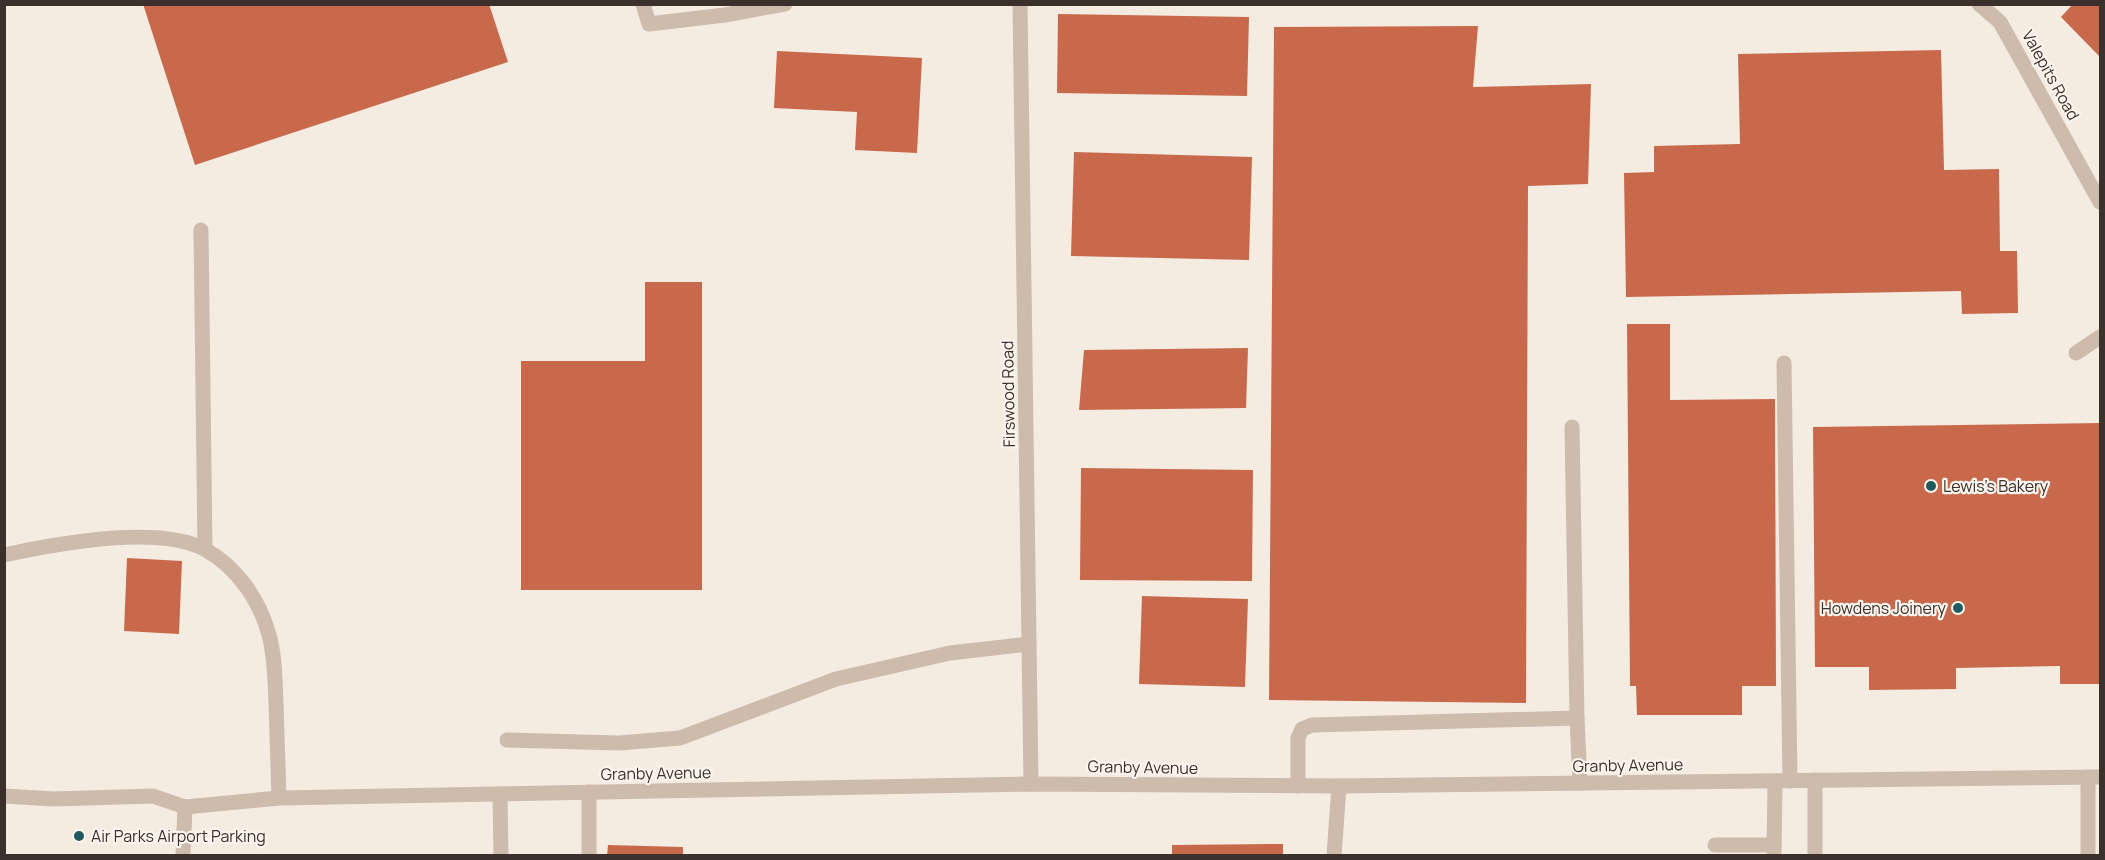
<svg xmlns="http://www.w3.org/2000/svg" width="2105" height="860" font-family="Manrope,sans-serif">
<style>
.building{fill:#c8694b}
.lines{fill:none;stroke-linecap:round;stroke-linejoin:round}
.minor{stroke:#cdbbac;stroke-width:15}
.poi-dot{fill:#1f5a5e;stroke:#fbf5ee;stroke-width:2}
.labels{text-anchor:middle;stroke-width:4.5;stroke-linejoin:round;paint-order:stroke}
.street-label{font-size:16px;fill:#3b302b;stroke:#fbf5ee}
.poi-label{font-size:16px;fill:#3b302b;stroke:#fbf5ee;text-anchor:start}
</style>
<rect width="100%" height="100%" fill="#f4ebe1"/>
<g class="building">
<path d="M143 4H489L508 62 195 165Z"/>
<path d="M2073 4H2100V57L2061 17Z"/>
<path d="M1058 14 1249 17 1247 96 1057 93Z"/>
<path d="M1478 26 1473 87 1591 84 1588 184 1528 186 1526 703 1269 700 1274 27Z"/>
<path d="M1941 50 1944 170 1999 169 2000 251H2017L2018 313 1962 314 1961 291 1626 297 1624 173 1654 172V146L1740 144 1738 54Z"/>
<path d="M777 51 922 58 917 153 855 150 857 112 774 108Z"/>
<path d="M1074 152 1252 157 1249 260 1071 256Z"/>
<path d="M645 282H702V590H521V361H645Z"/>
<path d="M1627 324H1670V400L1775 399 1776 686H1742V715H1637L1636 686H1630Z"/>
<path d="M1248 348 1246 408 1079 410 1084 350Z"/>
<path d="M2100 423V684H2060V666L1956 668V689L1869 690V667H1815L1813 427Z"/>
<path d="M1081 468 1253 470 1252 581 1080 580Z"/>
<path d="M127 558 182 561 179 634 124 631Z"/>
<path d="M1142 596 1248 599 1245 687 1139 684Z"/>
<path d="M1283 844V856H1172V845Z"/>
<path d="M608 845 683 847V856H607Z"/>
</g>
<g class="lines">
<g class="minor">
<path d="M643 4 649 24 725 15 785 4"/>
<path d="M1020 4 1031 784"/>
<path d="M1979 4 2000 22 2100 202"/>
<path d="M201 230 205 549"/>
<path d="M2076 353 2100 337"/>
<path d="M1784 363 1790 781"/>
<path d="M4 555C55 544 160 524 206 550 238 568 260 601 269 635 275 656 275 681 276 703 277 735 278 767 279 798"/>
<path d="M1577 718 1580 783"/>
<path d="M507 740 619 743 680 738 836 679 950 653 1029 644"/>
<path d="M1298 786V738L1302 729 1312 725 1577 718 1572 427"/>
<path d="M589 792V856"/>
<path d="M500 794 501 856"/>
<path d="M4 796 53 799 153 796 185 807 279 798 1031 784 1339 786 2100 777"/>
<path d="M1715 845H1774"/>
<path d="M183 856 185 807"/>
<path d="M1334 856 1339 786"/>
<path d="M1774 856 1775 781"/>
<path d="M1815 856V780"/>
<path d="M2088 856V777"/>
</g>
</g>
<g class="poi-dot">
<circle cx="1931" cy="486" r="6"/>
<circle cx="1958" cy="608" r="6"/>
<circle cx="79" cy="836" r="6"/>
</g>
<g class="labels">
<g class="street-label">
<text transform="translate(2051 75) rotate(61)" y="6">Valepits Road</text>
<text transform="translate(1008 394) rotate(-91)" y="6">Firswood Road</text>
<text transform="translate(1628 765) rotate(-1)" y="6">Granby Avenue</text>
<text transform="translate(1143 767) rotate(1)" y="6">Granby Avenue</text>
<text transform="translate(656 773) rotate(-1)" y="6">Granby Avenue</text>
</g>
<g class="poi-label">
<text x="1943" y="492">Lewis's Bakery</text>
<text x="1946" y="614" text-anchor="end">Howdens Joinery</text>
<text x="91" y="842">Air Parks Airport Parking</text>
</g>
</g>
<rect width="2105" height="860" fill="none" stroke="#3b302b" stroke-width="12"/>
</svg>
